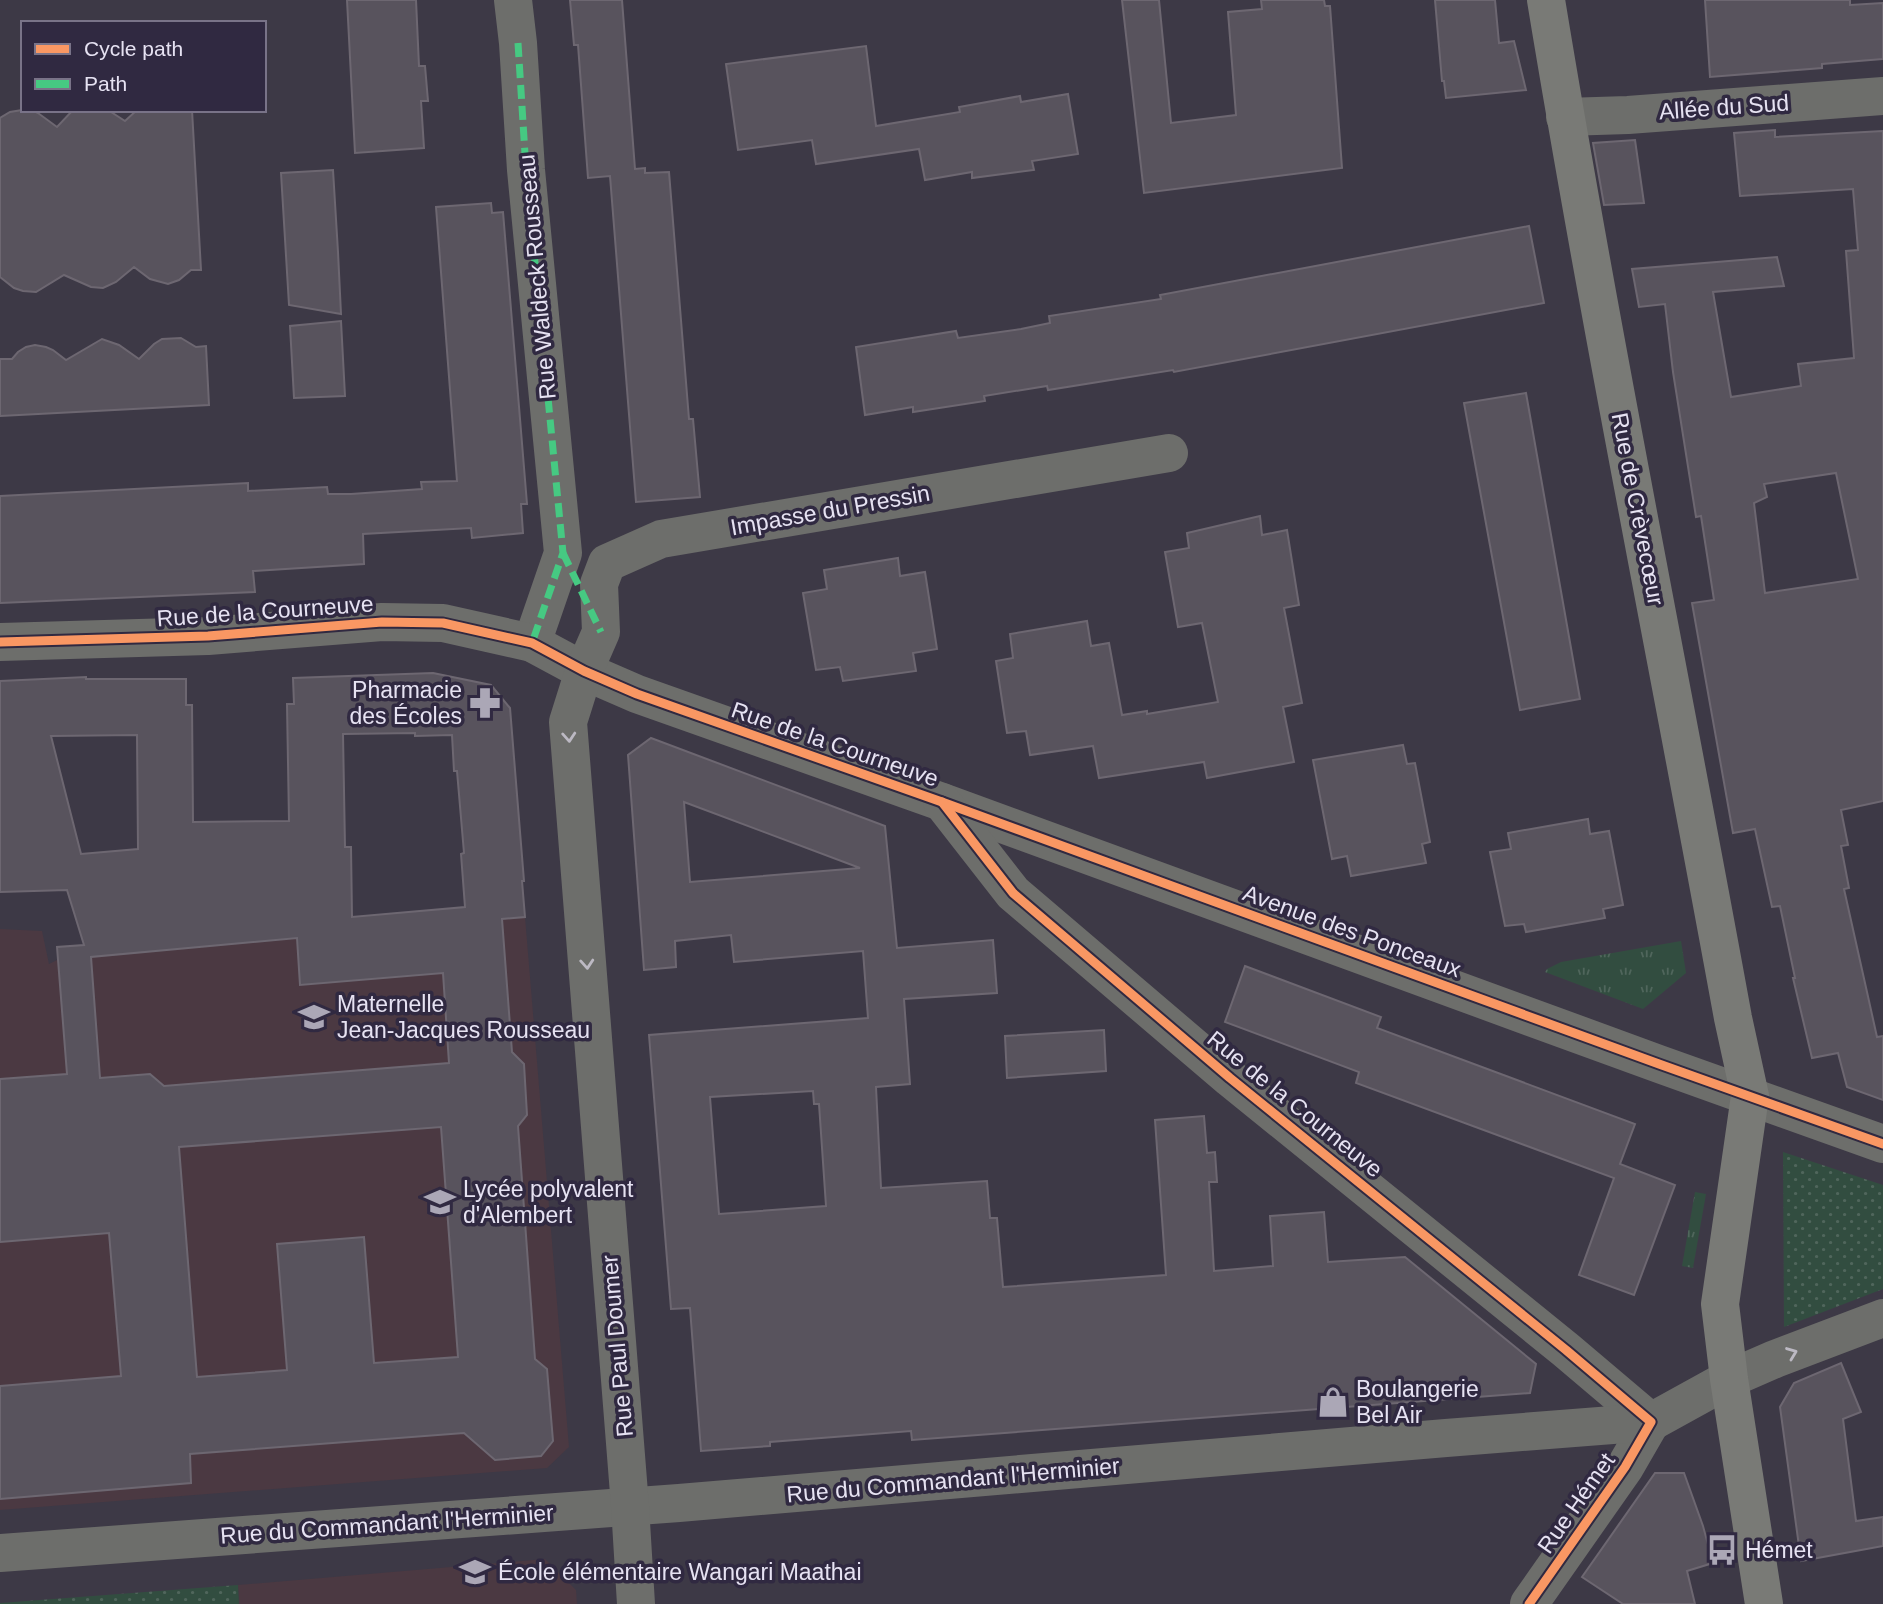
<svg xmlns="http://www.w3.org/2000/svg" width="1883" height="1604" font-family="Arial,sans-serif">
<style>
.education{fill:#4b3942}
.grass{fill:url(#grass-tufts)}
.park{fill:url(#park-dots)}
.building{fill:#58535d;stroke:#6d6771;stroke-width:2;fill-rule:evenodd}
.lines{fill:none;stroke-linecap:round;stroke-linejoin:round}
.street{stroke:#6d6e6b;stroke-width:38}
.secondary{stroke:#797a76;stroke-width:38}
.quiet{stroke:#46c982;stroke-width:7;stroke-dasharray:14 7;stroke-linecap:butt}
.cycleway-casing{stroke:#302941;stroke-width:13}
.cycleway{stroke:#f99763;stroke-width:9}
.oneway{stroke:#bcb9c3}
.labels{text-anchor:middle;stroke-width:7;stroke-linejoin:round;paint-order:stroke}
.street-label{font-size:23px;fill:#e6e2f2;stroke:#302941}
.poi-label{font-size:23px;fill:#e6e2f2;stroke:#302941;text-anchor:start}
</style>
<defs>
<pattern id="grass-tufts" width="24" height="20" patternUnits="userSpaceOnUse" patternTransform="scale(1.75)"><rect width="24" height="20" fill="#324d40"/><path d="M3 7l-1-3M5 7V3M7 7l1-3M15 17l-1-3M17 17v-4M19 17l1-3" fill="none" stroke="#50665c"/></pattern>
<pattern id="park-dots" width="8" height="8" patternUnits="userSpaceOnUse" patternTransform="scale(1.75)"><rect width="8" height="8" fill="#324d40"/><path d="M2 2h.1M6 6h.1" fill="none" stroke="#50665c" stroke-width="1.8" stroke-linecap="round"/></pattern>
</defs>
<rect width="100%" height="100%" fill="#3d3946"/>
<g class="education">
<path d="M525 917 569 1447 547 1468 0 1510V929L42 931 49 964 59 959Z"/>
<path d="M545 1559 576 1590 577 1604H239L238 1585Z"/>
</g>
<g class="grass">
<path d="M1681 941 1686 973 1643 1009 1545 972 1547 969 1561 962Z"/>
<path d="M1695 1192 1706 1194 1693 1268 1682 1266Z"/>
</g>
<g class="park">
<path d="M1783 1152 1883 1185V1289L1784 1327Z"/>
<path d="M238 1585 239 1604H0V1603Z"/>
</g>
<g class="building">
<path d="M347 0H416L419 66H425L428 101H421L424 148 355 153Z"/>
<path d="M570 0H622L635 169 645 168V173L669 172 689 419H693L700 497 636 502 610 176 588 178 578 45H574Z"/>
<path d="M1122 0H1159L1171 123 1236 115 1228 12 1262 9 1261 0H1324L1325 6H1330L1342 168 1144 193Z"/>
<path d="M1435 0H1495L1499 43 1514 41 1526 90 1446 98 1444 81H1442Z"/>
<path d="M1705 0H1850V5L1883 3V59L1822 64V68L1710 77Z"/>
<path d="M866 46 876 126 960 112 959 107 1020 96 1021 102 1068 94 1078 154 1032 161 1034 170 972 178V172L925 180 919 149 816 164 812 140 738 150 726 64Z"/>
<path d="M22 110H32L38 113 57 127 73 110H108L125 121 137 110H192L201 270H191L179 280 168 284 150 279 134 267 116 282 103 288 91 287 64 275 36 292 23 291 14 288 0 277V118L10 112Z"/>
<path d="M1775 130V137L1883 131V801L1841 810 1848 845 1841 846 1849 888 1844 889 1867 992 1877 1037 1883 1036V1100L1847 1087 1838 1053 1812 1058 1793 978H1795L1780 906 1772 907 1755 829 1733 833 1692 603 1714 600 1701 516 1696 517 1673 372 1665 304 1639 307 1632 269 1777 257 1784 286 1713 292 1731 397 1801 386 1798 364 1854 358 1846 251 1858 250 1853 189 1740 196 1734 133ZM1836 473 1858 579 1765 593 1754 503 1767 497 1764 484Z"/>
<path d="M1635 140 1644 203 1604 205 1593 143Z"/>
<path d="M333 170 338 252 341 314 289 305 281 173Z"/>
<path d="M491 203 492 213 503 212 527 504H521L523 533 472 538 471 528 363 534 364 564 253 571 255 592 0 603V496L248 483V491L327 487 328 494H351L422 489 421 482 457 481 436 207Z"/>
<path d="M1529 226 1544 303 1174 372 1173 370 1048 390 1047 386 984 396 985 401 913 412V407L865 415 856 347 956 331 958 338 1021 329 1050 323 1049 316 1161 299 1160 295Z"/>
<path d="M341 321 345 396 294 398 290 326Z"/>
<path d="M181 338 196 347 206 346 209 405 0 416V359H12L18 352 26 347 35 345 46 347 53 350 66 360 102 339 119 345 139 359 154 344 162 339Z"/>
<path d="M1526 393 1580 699 1520 710 1464 403Z"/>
<path d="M1260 516 1262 535 1287 530 1299 605 1284 608 1302 703 1283 707 1294 762 1207 778 1204 762 1099 778 1093 746 1030 755 1026 731 1007 733 996 661 1013 658 1010 634 1087 621 1091 646 1109 643 1122 715 1147 711V714L1218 702 1202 623 1178 627 1165 552 1189 548 1187 533Z"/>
<path d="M898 558 900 576 925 572 937 649 913 653 916 671 843 681 840 667 816 670 803 593 827 589 824 570Z"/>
<path d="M433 673 491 685 510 708 524 881H522L525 917 502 919 512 1052 524 1064 527 1115 518 1126 535 1359 547 1369 553 1441 541 1456 495 1460 464 1433 190 1454 191 1483 0 1499V1386L121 1376 109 1233 0 1242V1079L67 1074 57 947 84 945 67 890 0 892V681L86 677V679H186V705H192L193 822 289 821 287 704H294L293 678ZM415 733V736L452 735 454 771H457L464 853 461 854 465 907 352 917 351 847H345L343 734ZM137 735 138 849 81 854 51 736ZM297 938 300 985 443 973 449 1063 164 1086 150 1074 100 1078 91 957ZM441 1127 458 1357 374 1363 364 1237 277 1244 287 1370 197 1377 179 1147Z"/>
<path d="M651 738 885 826 897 948 993 940 997 993 904 999 910 1084 876 1087 881 1188 987 1181 990 1218H997L1003 1287 1166 1275 1155 1120 1204 1116 1207 1153 1215 1152 1217 1182H1209L1214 1271 1273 1266 1270 1216 1324 1212 1328 1262 1405 1257 1536 1364 1530 1393 912 1440 911 1431 770 1442V1446L701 1451 690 1308 671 1309 649 1035 868 1018 863 951 734 962 731 935 675 941 676 967 644 970 628 755ZM684 802 860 868 690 882ZM813 1091 814 1104H819L826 1206 719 1214 710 1097Z"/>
<path d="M1403 745 1407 764 1415 763 1430 842 1422 844 1426 863 1351 876 1347 856 1332 859 1313 760Z"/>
<path d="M1588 819 1590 834 1609 831 1623 905 1603 909 1605 918 1526 932 1524 924 1505 926 1490 852 1511 849 1508 833Z"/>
<path d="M1245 966 1381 1017 1377 1028 1635 1124 1620 1164 1675 1185 1634 1295 1579 1275 1614 1178 1356 1083 1359 1072 1225 1022Z"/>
<path d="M1104 1030 1106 1071 1007 1078 1005 1036Z"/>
<path d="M1841 1363 1861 1412 1843 1419 1856 1521 1883 1517V1546L1801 1561 1780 1407 1794 1383Z"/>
<path d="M1655 1473H1684L1703 1526 1713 1563 1687 1571 1695 1604H1623L1582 1577Z"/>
</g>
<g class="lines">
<g class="street">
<path d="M513 0 518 43 526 170 563 553 532 643"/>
<path d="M1565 117 1628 115 1883 96"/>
<path d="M0 642 208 636 382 622 443 623 532 643 584 671 637 694 942 802 1659 1064 1883 1144"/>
<path d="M942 802 1013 893 1230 1078 1566 1350 1651 1422 1625 1467 1529 1604"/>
<path d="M0 1553 679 1503 1446 1438 1651 1422 1729 1379 1775 1359 1883 1318"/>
<path d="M636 1604 630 1506 568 722 584 671 601 632 599 584 607 563 661 539 1169 453"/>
</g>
<path class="secondary" d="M1546 0C1602 340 1671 678 1733 1018L1750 1096 1720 1304 1729 1379 1764 1604"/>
<g class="quiet">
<path d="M518 43 526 170 563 553 532 643"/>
<path d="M563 553 601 632"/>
</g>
<defs>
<g id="cycleway">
<path d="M0 642 208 636 382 622 443 623 532 643 584 671 637 694 942 802 1659 1064 1883 1144"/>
<path d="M942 802 1013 893 1230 1078 1566 1350 1651 1422 1625 1467 1529 1604"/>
</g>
</defs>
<use href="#cycleway" class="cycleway-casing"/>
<use href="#cycleway" class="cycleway"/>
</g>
<defs><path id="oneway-chevron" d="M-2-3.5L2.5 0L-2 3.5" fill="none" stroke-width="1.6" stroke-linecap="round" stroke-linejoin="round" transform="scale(1.75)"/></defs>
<g class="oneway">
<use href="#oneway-chevron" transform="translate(569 737) rotate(86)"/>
<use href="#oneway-chevron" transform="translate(587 964) rotate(86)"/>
<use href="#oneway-chevron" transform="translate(1792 1353) rotate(-21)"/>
</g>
<defs>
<symbol id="pharmacy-bare" viewBox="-9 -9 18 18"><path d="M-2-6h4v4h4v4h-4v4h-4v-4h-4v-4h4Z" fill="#aba7b6" stroke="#302941" stroke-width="2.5" paint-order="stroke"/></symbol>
<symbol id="school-bare" viewBox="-9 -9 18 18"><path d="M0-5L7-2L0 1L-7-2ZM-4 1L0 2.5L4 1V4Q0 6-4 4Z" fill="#aba7b6" stroke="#302941" stroke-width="2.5" paint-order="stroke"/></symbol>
<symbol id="shop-bare" viewBox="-9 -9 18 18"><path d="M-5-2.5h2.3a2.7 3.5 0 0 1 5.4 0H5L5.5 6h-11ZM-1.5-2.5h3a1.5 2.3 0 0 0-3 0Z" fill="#aba7b6" stroke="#302941" stroke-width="2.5" paint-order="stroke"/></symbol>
<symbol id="bus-bare" viewBox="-9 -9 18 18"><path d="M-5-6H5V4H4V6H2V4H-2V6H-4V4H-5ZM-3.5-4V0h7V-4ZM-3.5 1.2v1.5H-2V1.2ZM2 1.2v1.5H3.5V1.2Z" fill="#aba7b6" stroke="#302941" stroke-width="2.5" paint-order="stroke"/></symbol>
</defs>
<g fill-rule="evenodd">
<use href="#pharmacy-bare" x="463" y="681" width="44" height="44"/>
<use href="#school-bare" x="292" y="995" width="44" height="44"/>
<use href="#school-bare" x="418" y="1180" width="44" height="44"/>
<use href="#shop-bare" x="1311" y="1380" width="44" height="44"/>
<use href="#bus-bare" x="1700" y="1528" width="44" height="44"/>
<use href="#school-bare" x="453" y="1550" width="44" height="44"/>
</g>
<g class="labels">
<g class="street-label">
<text transform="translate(1724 107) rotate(-4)" y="8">Allée du Sud</text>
<text transform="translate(537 277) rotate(-95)" y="8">Rue Waldeck Rousseau</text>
<text transform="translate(1638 509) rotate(79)" y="8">Rue de Crèvecœur</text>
<text transform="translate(830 510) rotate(-10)" y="8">Impasse du Pressin</text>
<text transform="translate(265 611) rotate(-4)" y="8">Rue de la Courneuve</text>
<text transform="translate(835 744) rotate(19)" y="8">Rue de la Courneuve</text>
<text transform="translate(1352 931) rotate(20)" y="8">Avenue des Ponceaux</text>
<text transform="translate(1295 1104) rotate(39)" y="8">Rue de la Courneuve</text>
<text transform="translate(617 1346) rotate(-95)" y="8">Rue Paul Doumer</text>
<text transform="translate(953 1480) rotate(-5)" y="8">Rue du Commandant l'Herminier</text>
<text transform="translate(1576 1503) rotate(-55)" y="8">Rue Hémet</text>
<text transform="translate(387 1524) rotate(-4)" y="8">Rue du Commandant l'Herminier</text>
</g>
<g class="poi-label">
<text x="462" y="698" text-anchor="end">Pharmacie<tspan x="462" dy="26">des Écoles</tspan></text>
<text x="337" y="1012">Maternelle<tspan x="337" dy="26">Jean-Jacques Rousseau</tspan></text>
<text x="463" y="1197">Lycée polyvalent<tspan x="463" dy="26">d'Alembert</tspan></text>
<text x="1356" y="1397">Boulangerie<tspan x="1356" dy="26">Bel Air</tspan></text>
<text x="1745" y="1558">Hémet</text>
<text x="498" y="1580">École élémentaire Wangari Maathai</text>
</g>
</g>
<rect x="21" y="21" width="245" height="91" fill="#302941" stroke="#797388" stroke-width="2"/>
<rect x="35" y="44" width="35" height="10" fill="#f99763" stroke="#797388" stroke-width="2"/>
<text x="84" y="56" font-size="21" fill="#e6e2f2">Cycle path</text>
<rect x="35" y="79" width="35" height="10" fill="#46c982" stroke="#797388" stroke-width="2"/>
<text x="84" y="91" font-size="21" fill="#e6e2f2">Path</text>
</svg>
